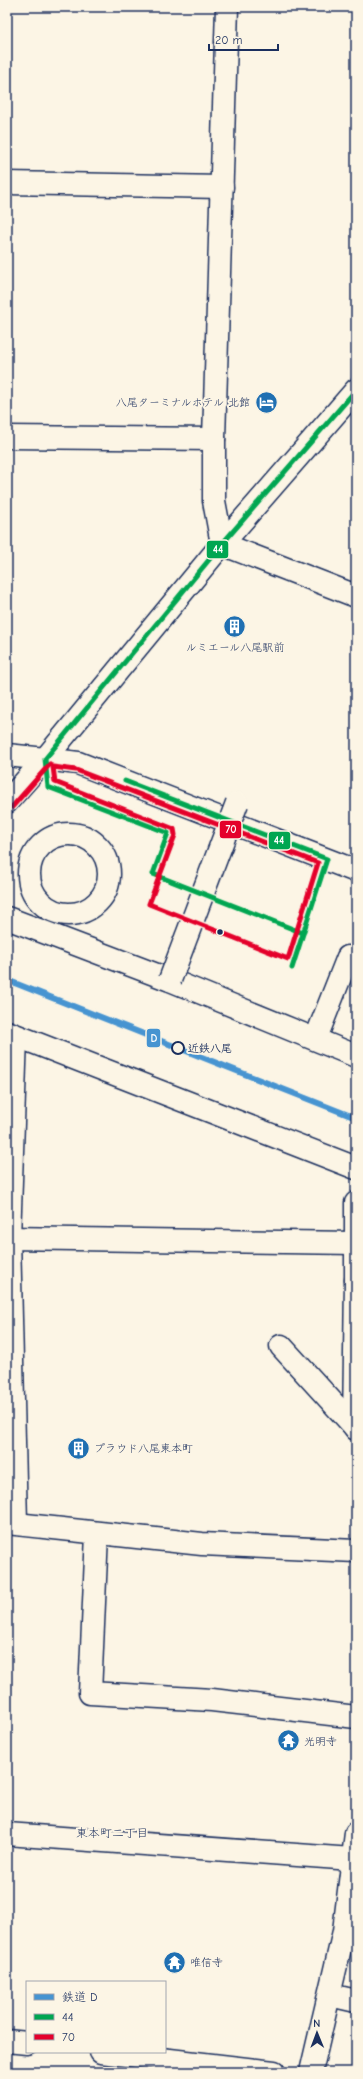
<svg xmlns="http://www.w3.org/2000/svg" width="363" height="2079" font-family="'Comic Neue','Klee One',sans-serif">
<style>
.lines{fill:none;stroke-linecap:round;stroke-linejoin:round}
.street-casing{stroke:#1b2f5e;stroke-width:25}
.secondary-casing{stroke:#1b2f5e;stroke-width:25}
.street{stroke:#fcf5e5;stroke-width:22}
.secondary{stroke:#fcf5e5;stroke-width:22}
.street-bridge-casing{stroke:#1b2f5e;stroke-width:25;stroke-linecap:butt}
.street-bridge{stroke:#fcf5e5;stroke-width:22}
.bus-1-casing{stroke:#fcf5e5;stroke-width:8}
.bus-2-casing{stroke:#fcf5e5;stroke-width:8}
.bus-1{stroke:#00a651;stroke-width:5}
.bus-2{stroke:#e4002b;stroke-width:5}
.rail-1-casing{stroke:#fcf5e5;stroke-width:9}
.rail-1{stroke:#4694d1;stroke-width:6}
.bus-dot{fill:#1b2f5e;stroke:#fcf5e5;stroke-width:1.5}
.stop-dot{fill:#fcf5e5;stroke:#1b2f5e;stroke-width:2}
.labels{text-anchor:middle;stroke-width:4;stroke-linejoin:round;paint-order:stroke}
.poi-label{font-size:11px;fill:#1b2f5e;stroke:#fcf5e5;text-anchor:start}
.stop-label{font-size:11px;font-weight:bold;fill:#1b2f5e;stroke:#fcf5e5;text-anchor:start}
.neighbourhood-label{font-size:12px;fill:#1b2f5e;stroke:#fcf5e5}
.line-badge{stroke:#fcf5e5;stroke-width:1.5}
.badge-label{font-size:11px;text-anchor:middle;font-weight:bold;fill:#fff}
</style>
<rect width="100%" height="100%" fill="#fcf5e5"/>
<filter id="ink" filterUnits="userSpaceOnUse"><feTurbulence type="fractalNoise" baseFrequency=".025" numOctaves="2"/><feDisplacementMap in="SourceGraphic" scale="8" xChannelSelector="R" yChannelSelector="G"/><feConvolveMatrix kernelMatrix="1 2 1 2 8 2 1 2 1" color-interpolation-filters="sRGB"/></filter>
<g filter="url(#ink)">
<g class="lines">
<defs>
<g id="street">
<path d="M7 183 222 187"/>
<path d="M7 437 214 439"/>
<path d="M222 544 214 501V439L227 7"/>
<path d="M7 755 45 759"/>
<circle cx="69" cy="874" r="40"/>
<path d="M7 918 170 980 356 1056"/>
<path d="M7 1032 356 1168"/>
<path d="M318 1033 348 957"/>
<path d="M356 1203V1280"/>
<path d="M7 1238 355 1243"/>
<path d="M356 1280 354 1426 356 1429"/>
<path d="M281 1346 354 1426"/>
<path d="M7 1523 202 1544 356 1551"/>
<path d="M16 1523 9 1238 16 1036"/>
<path d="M97 1534 90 1693 212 1700 356 1717"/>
<path d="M7 1834 352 1859"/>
<path d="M330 1995 356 2001"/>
<path d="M7 2041 27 2043"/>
<path d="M101 2052 274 2072"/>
<path d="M311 2072 344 1931 356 1833"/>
</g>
<g id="secondary">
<path d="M222 544 356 596"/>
<path d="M45 759 78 763 356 871"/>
<path d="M7 802 45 759 222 544 356 390"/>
</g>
</defs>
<use href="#street" class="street-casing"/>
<use href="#secondary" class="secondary-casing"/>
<use href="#street" class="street"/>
<use href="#secondary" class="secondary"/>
<defs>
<path id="street-bridge" d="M170 980 237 803"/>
</defs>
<use href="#street-bridge" class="street-bridge-casing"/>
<use href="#street-bridge" class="street-bridge"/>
<defs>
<g id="bus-1">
<path d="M125 781 327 859 292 968"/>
<path d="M303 933 153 874 168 833 48 787 45 759 222 544 356 390"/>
</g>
<g id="bus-2">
<path d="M53 767 76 770 318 863 288 959 149 904 175 835 174 829 55 782Z"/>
<path d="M12 807 50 764"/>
</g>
</defs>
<use href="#bus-1" class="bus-1-casing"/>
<use href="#bus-2" class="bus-2-casing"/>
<use href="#bus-1" class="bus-1"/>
<use href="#bus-2" class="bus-2"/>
<defs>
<path id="rail-1" d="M7 980 356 1118"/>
</defs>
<use href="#rail-1" class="rail-1-casing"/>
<use href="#rail-1" class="rail-1"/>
</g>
</g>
<defs>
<symbol id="hotel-disc" viewBox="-11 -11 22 22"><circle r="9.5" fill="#1f6fb2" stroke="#fcf5e5"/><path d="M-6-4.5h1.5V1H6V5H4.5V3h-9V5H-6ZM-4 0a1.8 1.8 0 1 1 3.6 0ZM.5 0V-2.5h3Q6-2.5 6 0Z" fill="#fff"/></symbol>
<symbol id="building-disc" viewBox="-11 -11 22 22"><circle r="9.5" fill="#1f6fb2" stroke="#fcf5e5"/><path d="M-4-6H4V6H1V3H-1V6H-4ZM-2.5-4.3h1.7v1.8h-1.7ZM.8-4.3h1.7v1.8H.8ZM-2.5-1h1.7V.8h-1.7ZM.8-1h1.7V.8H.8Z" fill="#fff"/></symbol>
<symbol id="temple-disc" viewBox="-11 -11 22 22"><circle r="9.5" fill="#1f6fb2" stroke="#fcf5e5"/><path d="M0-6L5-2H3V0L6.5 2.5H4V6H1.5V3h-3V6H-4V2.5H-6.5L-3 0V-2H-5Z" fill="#fff"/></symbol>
</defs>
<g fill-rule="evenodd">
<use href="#hotel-disc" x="254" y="390" width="25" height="25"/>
<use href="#building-disc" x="222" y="614" width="25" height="25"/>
<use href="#building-disc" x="66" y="1436" width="25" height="25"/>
<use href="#temple-disc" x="276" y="1728" width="25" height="25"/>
<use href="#temple-disc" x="162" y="1950" width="25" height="25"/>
</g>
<circle class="bus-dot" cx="220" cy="932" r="3.5"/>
<circle class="stop-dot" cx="178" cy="1048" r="6"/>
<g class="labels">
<g class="poi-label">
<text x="250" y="406" text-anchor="end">八尾ターミナルホテル 北館</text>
<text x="235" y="651" text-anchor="middle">ルミエール八尾駅前</text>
<text x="94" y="1452">プラウド八尾東本町</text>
<text x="304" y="1745">光明寺</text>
<text x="190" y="1966">唯信寺</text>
</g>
<g class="stop-label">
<text x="188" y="1052">近鉄八尾</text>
</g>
<g class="neighbourhood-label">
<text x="112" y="1837">東本町二丁目</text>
</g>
</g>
<g class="line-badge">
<rect x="206" y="540" width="23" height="19" rx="4" fill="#00a651"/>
<rect x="219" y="820" width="23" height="19" rx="4" fill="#e4002b"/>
<rect x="268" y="831" width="23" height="19" rx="4" fill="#00a651"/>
<rect x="146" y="1028" width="15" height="20" rx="4" fill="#4694d1"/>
</g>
<g class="badge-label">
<text x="218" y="553">44</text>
<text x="231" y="833">70</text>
<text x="279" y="844">44</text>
<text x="154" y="1042">D</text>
</g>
<rect width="363" height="2079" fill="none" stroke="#fcf5e5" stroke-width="24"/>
<rect x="12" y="12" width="339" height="2055" fill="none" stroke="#1b2f5e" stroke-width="1.5" filter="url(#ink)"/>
<rect x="26" y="1981" width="140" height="72" fill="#fcf5e5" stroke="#a2a6af"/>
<rect x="34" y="1994" width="20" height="6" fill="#4694d1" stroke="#a2a6af"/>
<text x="62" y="2001" font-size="12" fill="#1b2f5e">鉄道 D</text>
<rect x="34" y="2014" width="20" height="6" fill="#00a651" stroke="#a2a6af"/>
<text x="62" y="2021" font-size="12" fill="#1b2f5e">44</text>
<rect x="34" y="2034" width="20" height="6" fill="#e4002b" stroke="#a2a6af"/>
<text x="62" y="2041" font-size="12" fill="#1b2f5e">70</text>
<g transform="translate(317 2033) rotate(359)" stroke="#fcf5e5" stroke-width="3" paint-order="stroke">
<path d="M0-3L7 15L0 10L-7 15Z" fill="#1b2f5e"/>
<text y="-6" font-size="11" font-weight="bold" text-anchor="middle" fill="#1b2f5e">N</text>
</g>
<path d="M209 44v6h69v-6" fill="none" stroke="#1b2f5e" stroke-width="2"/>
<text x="215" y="44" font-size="12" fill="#1b2f5e" stroke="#fcf5e5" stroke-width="3" paint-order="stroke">20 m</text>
</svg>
